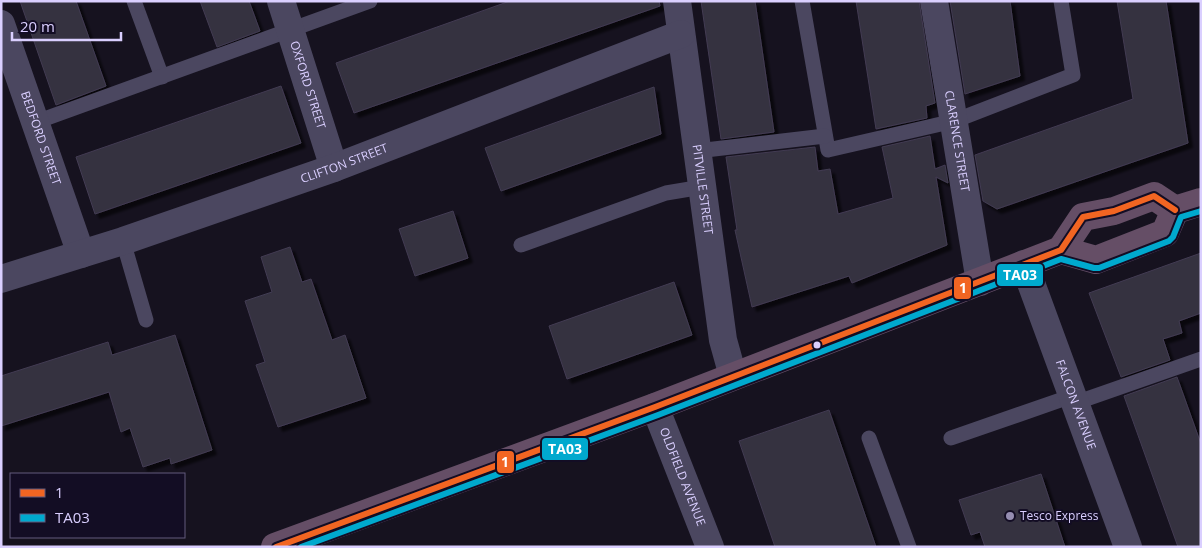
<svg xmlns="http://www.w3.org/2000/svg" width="1202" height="548" font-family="'Open Sans',sans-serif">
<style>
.building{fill:#343041;stroke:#433c52;filter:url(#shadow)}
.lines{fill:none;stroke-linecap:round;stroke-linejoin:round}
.lane{stroke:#4b4760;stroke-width:15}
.street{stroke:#4b4760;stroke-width:28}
.highway{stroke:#654e66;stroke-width:28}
.bus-1-casing{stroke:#130d24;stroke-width:10}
.bus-2-casing{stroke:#130d24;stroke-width:10}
.bus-1{stroke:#f26522;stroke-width:6}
.bus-2{stroke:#00a9ce;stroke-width:6}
.bus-dot{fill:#dacfff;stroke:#130d24;stroke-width:2}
.poi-dot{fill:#958db1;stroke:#130d24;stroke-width:2}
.labels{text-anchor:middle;stroke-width:4;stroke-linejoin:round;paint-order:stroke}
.street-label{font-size:12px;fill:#dacfff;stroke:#130d24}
.poi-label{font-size:12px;fill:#dacfff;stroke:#130d24;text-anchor:start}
.line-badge{stroke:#130d24;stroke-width:2}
.badge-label{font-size:14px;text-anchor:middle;font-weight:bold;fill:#fff}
</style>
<defs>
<filter id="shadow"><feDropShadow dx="4.5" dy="4.5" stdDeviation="1" flood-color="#0009"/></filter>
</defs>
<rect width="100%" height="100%" fill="#16121f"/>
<g class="building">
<path d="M20 1H76L106 86 56 105Z"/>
<path d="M200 1H249L260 31 217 47Z"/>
<path d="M510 1H659L660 6 354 113 336 63Z"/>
<path d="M701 1H755L774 132 721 139Z"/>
<path d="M856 1H919L935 103 926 106 927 118 876 129Z"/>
<path d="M950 1H1010L1020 76 965 94Z"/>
<path d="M1117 1H1166L1188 143 997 209 983 201 975 155 1133 99Z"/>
<path d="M281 86 301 143 95 214 76 157Z"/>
<path d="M654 87 661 134 501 191 485 148Z"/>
<path d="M930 136 935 169 945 165 948 183 936 177 947 245 852 283 849 276 752 307 735 230H737L726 157 815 147 818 171 830 169 838 214 893 198 882 147Z"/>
<path d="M453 211 468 258 415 276 399 229Z"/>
<path d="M290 247 302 282 311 279 332 340 345 335 366 398 278 427 256 365 265 362 245 301 272 292 261 257Z"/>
<path d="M1201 253V313L1179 321 1182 333 1163 339 1170 360 1121 377 1089 293Z"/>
<path d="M674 282 692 335 567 379 549 326Z"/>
<path d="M175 335 212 450 171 464 170 458 143 467 130 428 121 432 109 392 1 426V376L108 342 112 355Z"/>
<path d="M1177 377 1201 444V547H1178L1124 396Z"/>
<path d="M829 410 876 547H775L739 441Z"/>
<path d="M1041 474 1065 547H985L980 532 971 535 959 500Z"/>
</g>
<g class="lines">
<g class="lane">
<path d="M134 1 162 77"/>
<path d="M802 1 828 150 954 121 1073 75 1061 1"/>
<path d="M36 122 370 1"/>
<path d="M697 151 825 136"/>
<path d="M123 241 146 320"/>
<path d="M521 245 666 193 702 187"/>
<path d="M1075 403 1201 359"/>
<path d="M869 438 909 547"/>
<path d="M951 438 1072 396"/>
</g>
<g class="street">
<path id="s1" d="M281 1 334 168"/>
<path id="s2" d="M677 1 723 340 733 376"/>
<path id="s3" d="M934 1 980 282"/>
<path id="s4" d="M1 24 81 254"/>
<path id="s5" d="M1024 264 1128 547"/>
<path id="s6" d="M1 279 123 241 334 168 681 34"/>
<path id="s7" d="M655 407 710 547"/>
</g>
<g class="highway">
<path d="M1061 250 1083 217 1114 211 1154 196 1175 210"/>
<path d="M275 547 655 407 1061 250 1096 260 1165 233 1175 210 1201 202"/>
</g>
<defs>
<path id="bus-1" d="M276 547 655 407 1061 250 1083 217 1114 211 1154 196 1175 210"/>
<path id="bus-2" d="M301 547 658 415 1061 259 1094 268H1099L1169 241 1173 237 1181 217 1201 211"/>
</defs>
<use href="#bus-1" class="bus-1-casing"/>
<use href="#bus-2" class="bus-2-casing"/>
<use href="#bus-1" class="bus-1"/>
<use href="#bus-2" class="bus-2"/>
</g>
<circle class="bus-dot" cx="817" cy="345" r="4.5"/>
<circle class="poi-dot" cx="1010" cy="516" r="5"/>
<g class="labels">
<g class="street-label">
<text dy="4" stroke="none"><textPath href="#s1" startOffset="88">OXFORD STREET</textPath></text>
<text dy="4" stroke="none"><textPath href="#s4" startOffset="121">BEDFORD STREET</textPath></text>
<text dy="4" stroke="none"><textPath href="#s3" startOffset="142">CLARENCE STREET</textPath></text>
<text dy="4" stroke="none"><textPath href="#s6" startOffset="362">CLIFTON STREET</textPath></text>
<text dy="4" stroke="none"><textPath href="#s2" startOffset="190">PITVILLE STREET</textPath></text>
<text dy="4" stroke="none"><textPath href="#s5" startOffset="150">FALCON AVENUE</textPath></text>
<text dy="4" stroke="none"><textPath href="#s7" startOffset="75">OLDFIELD AVENUE</textPath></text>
</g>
<g class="poi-label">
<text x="1020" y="520">Tesco Express</text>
</g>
</g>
<g class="line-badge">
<rect x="996" y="263" width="48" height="24" rx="5" fill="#00a9ce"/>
<rect x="953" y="276" width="19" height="24" rx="5" fill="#f26522"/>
<rect x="541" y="437" width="48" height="24" rx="5" fill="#00a9ce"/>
<rect x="496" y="450" width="19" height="24" rx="5" fill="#f26522"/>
</g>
<g class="badge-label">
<text x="1020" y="280">TA03</text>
<text x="963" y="293">1</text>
<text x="565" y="454">TA03</text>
<text x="505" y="467">1</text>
</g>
<rect width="1202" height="548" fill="none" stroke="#dacfff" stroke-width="5"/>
<rect x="10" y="473" width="175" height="65" fill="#130d24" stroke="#635b7c"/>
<rect x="20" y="489" width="25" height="8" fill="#f26522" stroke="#635b7c"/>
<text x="55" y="498" font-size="15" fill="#dacfff">1</text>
<rect x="20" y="514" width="25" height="8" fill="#00a9ce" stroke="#635b7c"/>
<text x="55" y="523" font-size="15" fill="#dacfff">TA03</text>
<path d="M12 32v8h109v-8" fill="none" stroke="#dacfff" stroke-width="2.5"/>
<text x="20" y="32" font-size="15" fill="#dacfff" stroke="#130d24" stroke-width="4" paint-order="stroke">20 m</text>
</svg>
